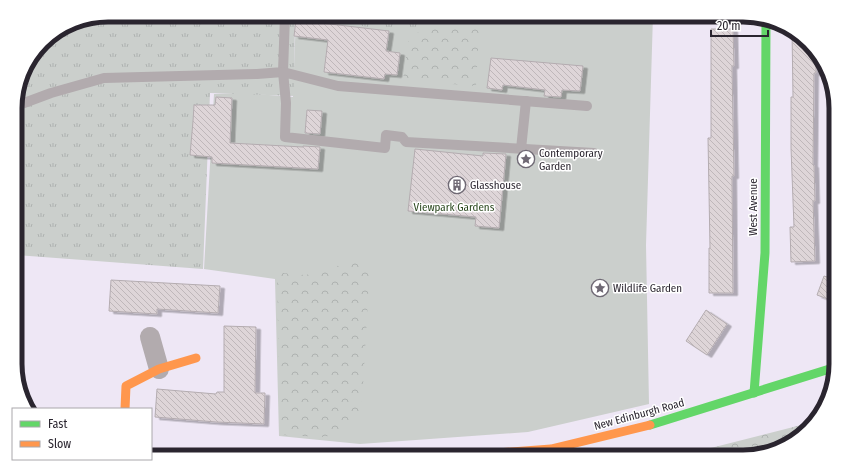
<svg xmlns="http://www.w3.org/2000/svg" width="851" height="472" font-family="'Fira Sans Condensed',sans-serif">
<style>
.green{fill:#cbcfcc}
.forest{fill:url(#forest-crowns)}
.park{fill:url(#park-tufts)}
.building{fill:url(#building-back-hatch);stroke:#b4acb0;filter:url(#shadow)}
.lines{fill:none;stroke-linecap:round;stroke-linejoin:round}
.lane{stroke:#b2abae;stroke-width:10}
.street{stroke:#b2abae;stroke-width:20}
.fast{stroke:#63d668;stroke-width:9}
.slow{stroke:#ff974d;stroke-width:9}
.labels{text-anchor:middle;stroke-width:3;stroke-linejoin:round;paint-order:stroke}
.poi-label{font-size:11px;fill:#2a252f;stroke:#fff;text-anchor:start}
.park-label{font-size:11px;fill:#29471d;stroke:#fff}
.street-label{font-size:11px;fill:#2a252f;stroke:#fff}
.rim{fill:none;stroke:#2a252f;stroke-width:5}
</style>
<defs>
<pattern id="forest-crowns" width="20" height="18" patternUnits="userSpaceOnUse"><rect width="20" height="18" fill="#cbcfcc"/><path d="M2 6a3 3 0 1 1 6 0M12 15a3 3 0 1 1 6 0" fill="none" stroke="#aeb2b0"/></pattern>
<pattern id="park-tufts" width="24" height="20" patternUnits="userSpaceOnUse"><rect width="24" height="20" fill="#cbcfcc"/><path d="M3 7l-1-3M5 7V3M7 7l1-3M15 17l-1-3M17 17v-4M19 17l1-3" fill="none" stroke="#aeb2b0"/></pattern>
<pattern id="building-back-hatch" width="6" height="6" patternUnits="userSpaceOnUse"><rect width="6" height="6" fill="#ded5d8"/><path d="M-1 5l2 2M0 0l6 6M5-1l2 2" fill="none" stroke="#bfb7ba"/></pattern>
<filter id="shadow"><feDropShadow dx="4.5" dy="2.5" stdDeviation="0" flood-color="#0004"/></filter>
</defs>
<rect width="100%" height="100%" fill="#eee7f5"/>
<path class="green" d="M296 15H653L646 245 649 404 528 432 360 444 279 436 275 279 204 269 214 94 246 93 293 97Z"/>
<g class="forest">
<path d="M389 15H480L476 86 403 80 409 35Z"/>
<path d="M366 261 370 265 363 386 360 410 349 429 325 437 280 435 277 272 299 275 318 274 337 266Z"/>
<path d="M813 422 795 442 749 457H684L695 452Z"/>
</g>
<g class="park">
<path d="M108 15H295L294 96 210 93 203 269 16 255V96L25 66 46 38 72 22Z"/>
<path d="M298 15H426L423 32 409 34Z"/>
</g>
<g class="building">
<path d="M296 20 389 31 386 51 400 53 397 75 385 74 384 79 324 72 328 40 294 36Z"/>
<path d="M711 29H733L734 66H732L734 176H732L733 293H709V248H710L708 138H711Z"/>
<path d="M792 30 816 52V73H814L813 165H814L815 201H813L815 261 791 262 790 227H794L791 148V97H793Z"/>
<path d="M491 58 583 66 580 91 562 90 561 97 544 96 545 90 503 85 502 90 487 88Z"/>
<path d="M216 97 232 98 230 143 303 147V146L320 147 318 169 212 163V157L190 155 193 121 194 105H215Z"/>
<path d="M307 110 322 111 320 134 305 133Z"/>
<path d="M415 149 483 156V153L506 154 499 228 475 226 476 217 408 211Z"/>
<path d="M824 276 836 280V302L817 295Z"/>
<path d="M111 280 220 286 218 313 157 309V314L109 311Z"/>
<path d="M706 310 727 324 707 355 686 341Z"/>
<path d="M224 326 256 327 255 393H265L264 424 216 422 155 417 157 389 216 394 217 392H224Z"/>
</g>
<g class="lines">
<g class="lane">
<path d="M16 106 51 93 104 78 257 74 283 72 285 15"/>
<path d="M587 106 338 86 283 72 286 103 285 137 385 148 386 135 402 137 406 142 594 153"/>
<path d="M521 149 526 101"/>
</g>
<path class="street" d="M150 337 159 369"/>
<g class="fast">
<path d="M754 393 765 253 766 21"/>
<path d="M650 425 836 367"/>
<path d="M151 454 208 457"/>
</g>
<g class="slow">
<path d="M125 409 126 386 159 369 196 358"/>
<path d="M444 457 551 449 650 425"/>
</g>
</g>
<defs>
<symbol id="sight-ring" viewBox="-11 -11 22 22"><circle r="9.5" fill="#fff" stroke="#6f6974" stroke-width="1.5"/><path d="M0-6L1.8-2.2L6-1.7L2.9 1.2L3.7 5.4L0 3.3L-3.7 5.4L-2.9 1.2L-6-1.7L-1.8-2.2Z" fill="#6f6974"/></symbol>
<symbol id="building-ring" viewBox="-11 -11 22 22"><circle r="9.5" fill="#fff" stroke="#6f6974" stroke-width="1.5"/><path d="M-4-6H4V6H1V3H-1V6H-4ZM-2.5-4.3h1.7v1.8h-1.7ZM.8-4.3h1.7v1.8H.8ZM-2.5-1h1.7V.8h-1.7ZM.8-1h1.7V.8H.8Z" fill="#6f6974"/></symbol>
</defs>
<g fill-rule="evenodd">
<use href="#sight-ring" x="516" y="149" width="20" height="20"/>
<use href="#building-ring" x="447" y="175" width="20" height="20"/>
<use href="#sight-ring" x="590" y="278" width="20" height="20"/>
</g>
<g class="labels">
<g class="poi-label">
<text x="539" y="157">Contemporary<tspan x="539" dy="13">Garden</tspan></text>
<text x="470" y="189">Glasshouse</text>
<text x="613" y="292">Wildlife Garden</text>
</g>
<g class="park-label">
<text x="454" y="211">Viewpark Gardens</text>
</g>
<g class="street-label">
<text transform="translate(753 207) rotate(-90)" y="4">West Avenue</text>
<text transform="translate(639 414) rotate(-15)" y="4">New Edinburgh Road</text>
</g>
</g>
<path d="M0 0H851V472H0ZM108 22H743A86 86 0 0 1 829 108V364A86 86 0 0 1 743 450H108A86 86 0 0 1 22 364V108A86 86 0 0 1 108 22Z" fill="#fff" fill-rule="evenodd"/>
<path class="rim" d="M108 22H743A86 86 0 0 1 829 108V364A86 86 0 0 1 743 450H108A86 86 0 0 1 22 364V108A86 86 0 0 1 108 22Z"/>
<rect x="12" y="408" width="140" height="52" fill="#ffffff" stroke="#aaa8ac"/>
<rect x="20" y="421" width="20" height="6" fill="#63d668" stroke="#aaa8ac"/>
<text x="48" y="428" font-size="12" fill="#2a252f">Fast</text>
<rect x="20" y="441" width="20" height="6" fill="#ff974d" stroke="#aaa8ac"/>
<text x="48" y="448" font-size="12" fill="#2a252f">Slow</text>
<path d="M711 30v6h57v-6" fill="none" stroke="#2a252f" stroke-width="2"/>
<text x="717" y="30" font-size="12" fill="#2a252f" stroke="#ffffff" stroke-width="3" paint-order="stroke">20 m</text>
</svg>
